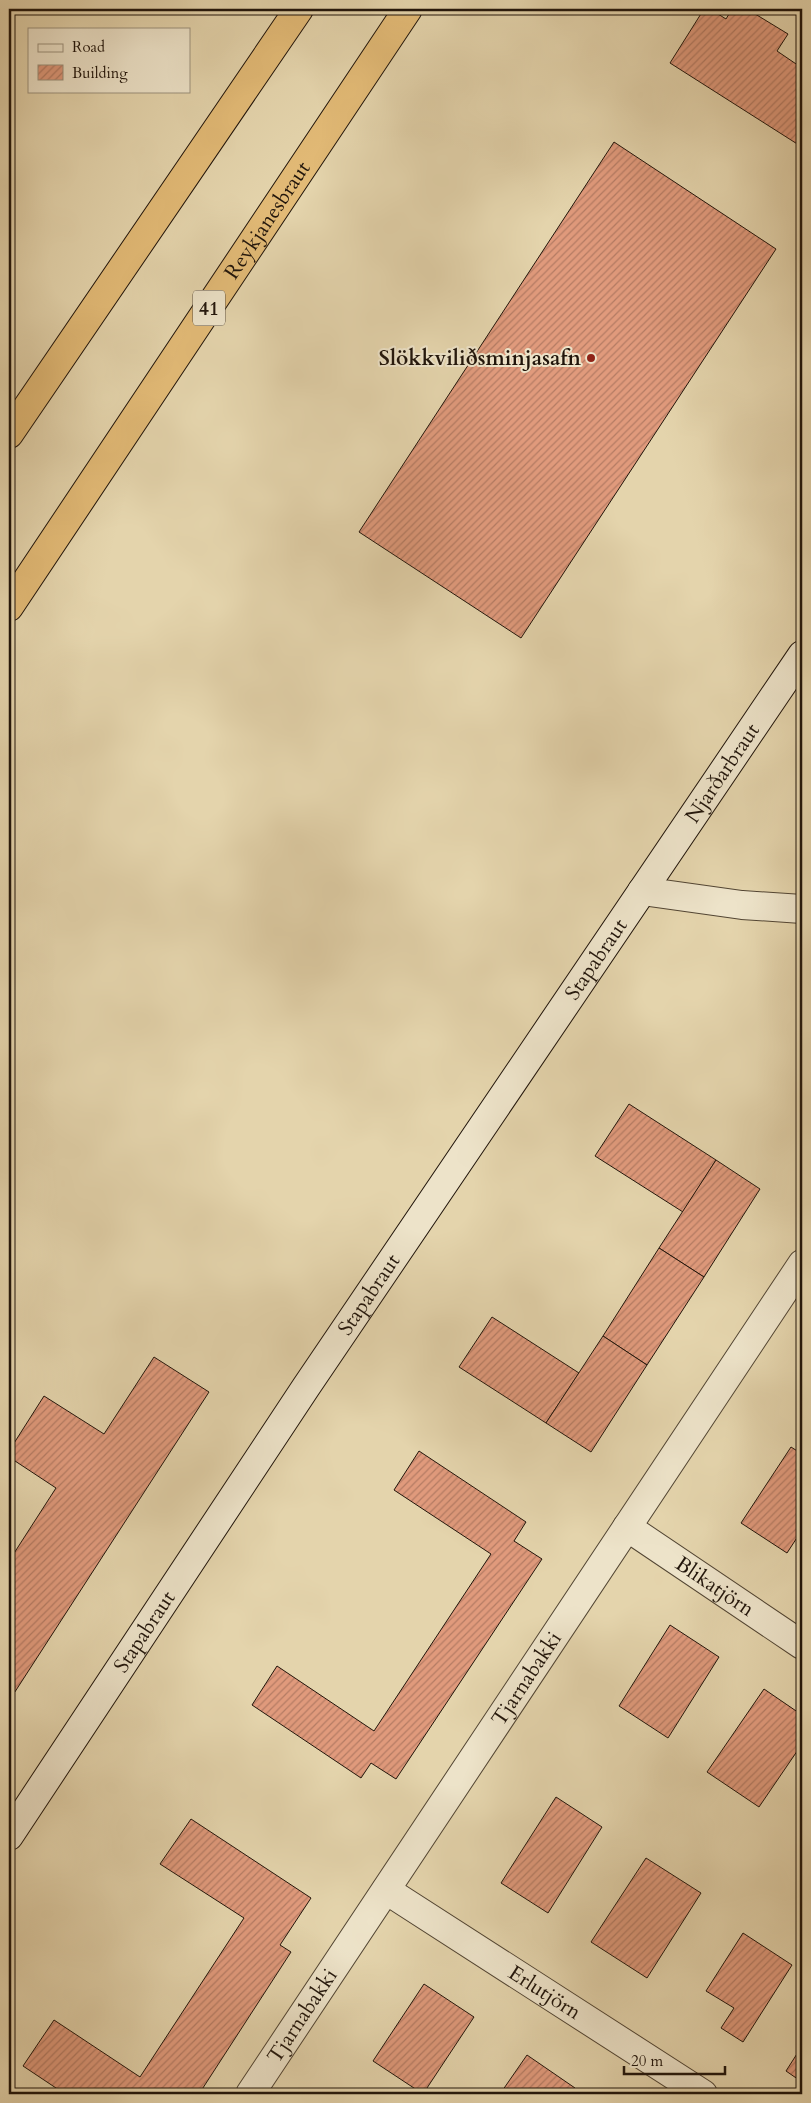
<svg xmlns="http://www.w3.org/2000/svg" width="811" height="2103" font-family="Cardo,serif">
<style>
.building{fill:url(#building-hatch);stroke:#21150b}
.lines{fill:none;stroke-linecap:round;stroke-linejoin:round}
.street-casing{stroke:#524533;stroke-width:30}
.secondary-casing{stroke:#21150b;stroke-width:30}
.highway-casing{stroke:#21150b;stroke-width:30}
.street{stroke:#ede3c9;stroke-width:28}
.secondary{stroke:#ede3c9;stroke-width:28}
.highway{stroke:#e2ba76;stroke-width:28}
.poi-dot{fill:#8f2418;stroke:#ede3c9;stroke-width:2}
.labels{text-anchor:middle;stroke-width:4;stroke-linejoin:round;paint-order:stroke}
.shield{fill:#ede3c9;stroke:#5e5344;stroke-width:1}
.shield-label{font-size:20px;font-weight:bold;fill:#21150b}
.street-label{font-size:21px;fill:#21150b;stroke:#ede3c9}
.poi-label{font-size:21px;font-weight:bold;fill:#21150b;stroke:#ede3c9;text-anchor:end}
</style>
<defs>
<pattern id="building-hatch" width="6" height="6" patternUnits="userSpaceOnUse" patternTransform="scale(1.25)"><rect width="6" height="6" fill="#e09a7c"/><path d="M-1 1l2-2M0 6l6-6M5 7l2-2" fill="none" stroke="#b57c64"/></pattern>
</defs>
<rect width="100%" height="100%" fill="#e4d4ac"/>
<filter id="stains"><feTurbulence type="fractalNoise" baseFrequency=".004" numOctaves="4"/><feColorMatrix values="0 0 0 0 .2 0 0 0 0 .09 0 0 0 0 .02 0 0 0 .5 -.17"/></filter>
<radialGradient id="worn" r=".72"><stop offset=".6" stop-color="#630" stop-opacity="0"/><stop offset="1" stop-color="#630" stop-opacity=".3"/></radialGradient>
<g class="building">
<path d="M704 9H710L726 19 732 9H747L788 34 777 51 802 68V147L670 63Z"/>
<path d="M614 142 776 249 521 638 359 532Z"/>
<path d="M629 1104 716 1160 683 1212 595 1156Z"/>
<path d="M716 1160 760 1189 704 1277 659 1248Z"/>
<path d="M659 1248 704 1277 647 1365 603 1336Z"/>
<path d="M492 1317 579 1373 546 1423 459 1367Z"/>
<path d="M603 1336 647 1365 591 1452 546 1423Z"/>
<path d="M154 1357 209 1392 9 1701V1561L56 1488 9 1457V1451L44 1396 104 1434Z"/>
<path d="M791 1447 802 1454V1530L787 1553 741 1523Z"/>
<path d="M419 1451 526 1522 514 1541 542 1559 396 1779 371 1763 361 1778 252 1705 277 1666 374 1731 491 1554 394 1490Z"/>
<path d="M670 1625 719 1657 668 1738 619 1706Z"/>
<path d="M764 1689 802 1715V1744L759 1807 707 1772Z"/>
<path d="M556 1797 602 1827 548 1913 501 1883Z"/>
<path d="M191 1819 311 1898 280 1945 291 1952 199 2094H65L23 2066 54 2020 140 2077 244 1918 160 1864Z"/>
<path d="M646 1858 701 1893 647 1978 591 1942Z"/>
<path d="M743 1933 792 1965 743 2042 721 2028 734 2008 706 1991Z"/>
<path d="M424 1984 474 2017 423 2094 373 2061Z"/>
<path d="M802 2046V2082L786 2071Z"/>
<path d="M527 2055 575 2088 571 2094H500Z"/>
</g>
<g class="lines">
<defs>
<g id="street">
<path d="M642 891 742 905 802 909"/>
<path id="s1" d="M627 1527 802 1645"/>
<path id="s2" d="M386 1890 703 2094"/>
<path id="s3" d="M250 2094 802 1264"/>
</g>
<g id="secondary">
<path id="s4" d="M9 1836 306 1387 802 655"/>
</g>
<g id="highway">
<path d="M9 434 299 9"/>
<path id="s5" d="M9 607 408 9"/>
</g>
</defs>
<use href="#street" class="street-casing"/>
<use href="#secondary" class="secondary-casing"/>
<use href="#highway" class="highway-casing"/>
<use href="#street" class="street"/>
<use href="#secondary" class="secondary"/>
<use href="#highway" class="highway"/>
</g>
<circle class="poi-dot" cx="591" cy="358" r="5"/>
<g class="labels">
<rect class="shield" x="193" y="290.5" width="32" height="35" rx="4"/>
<g class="shield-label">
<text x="209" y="315">41</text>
</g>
<g class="street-label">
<text dy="7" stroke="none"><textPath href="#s5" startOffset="465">Reykjanesbraut</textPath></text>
<text dy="7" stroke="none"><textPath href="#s4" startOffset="1280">Njarðarbraut</textPath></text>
<text dy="7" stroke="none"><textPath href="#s4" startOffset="1055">Stapabraut</textPath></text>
<text dy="7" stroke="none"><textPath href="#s4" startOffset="650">Stapabraut</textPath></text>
<text dy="7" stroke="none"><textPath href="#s1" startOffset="106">Blikatjörn</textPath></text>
<text dy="7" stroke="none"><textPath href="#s4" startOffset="245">Stapabraut</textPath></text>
<text dy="7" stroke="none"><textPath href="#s3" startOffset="499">Tjarnabakki</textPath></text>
<text dy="7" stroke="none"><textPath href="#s2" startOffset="189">Erlutjörn</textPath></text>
<text dy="7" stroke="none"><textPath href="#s3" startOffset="94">Tjarnabakki</textPath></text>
</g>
<g class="poi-label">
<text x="581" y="365">Slökkviliðsminjasafn</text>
</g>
</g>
<rect width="811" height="2103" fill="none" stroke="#e4d4ac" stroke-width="30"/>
<rect x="10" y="10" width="791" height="2083" fill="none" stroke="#21150b" stroke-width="2.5"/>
<rect x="15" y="15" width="781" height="2073" fill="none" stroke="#21150b"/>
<rect x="28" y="28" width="162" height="65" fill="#ede3c9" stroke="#9b917d"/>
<rect x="38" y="44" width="25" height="8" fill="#ede3c9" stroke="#9b917d"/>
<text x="72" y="52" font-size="15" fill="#21150b">Road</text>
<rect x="38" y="65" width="25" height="15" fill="url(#building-hatch)" stroke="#9b917d"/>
<text x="72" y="78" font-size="15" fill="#21150b">Building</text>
<path d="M624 2066v8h101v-8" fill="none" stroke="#21150b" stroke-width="2.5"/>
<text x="631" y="2066" font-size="15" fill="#21150b" stroke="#ede3c9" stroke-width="4" paint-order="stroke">20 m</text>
<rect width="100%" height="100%" filter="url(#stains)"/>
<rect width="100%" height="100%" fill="url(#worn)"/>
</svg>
